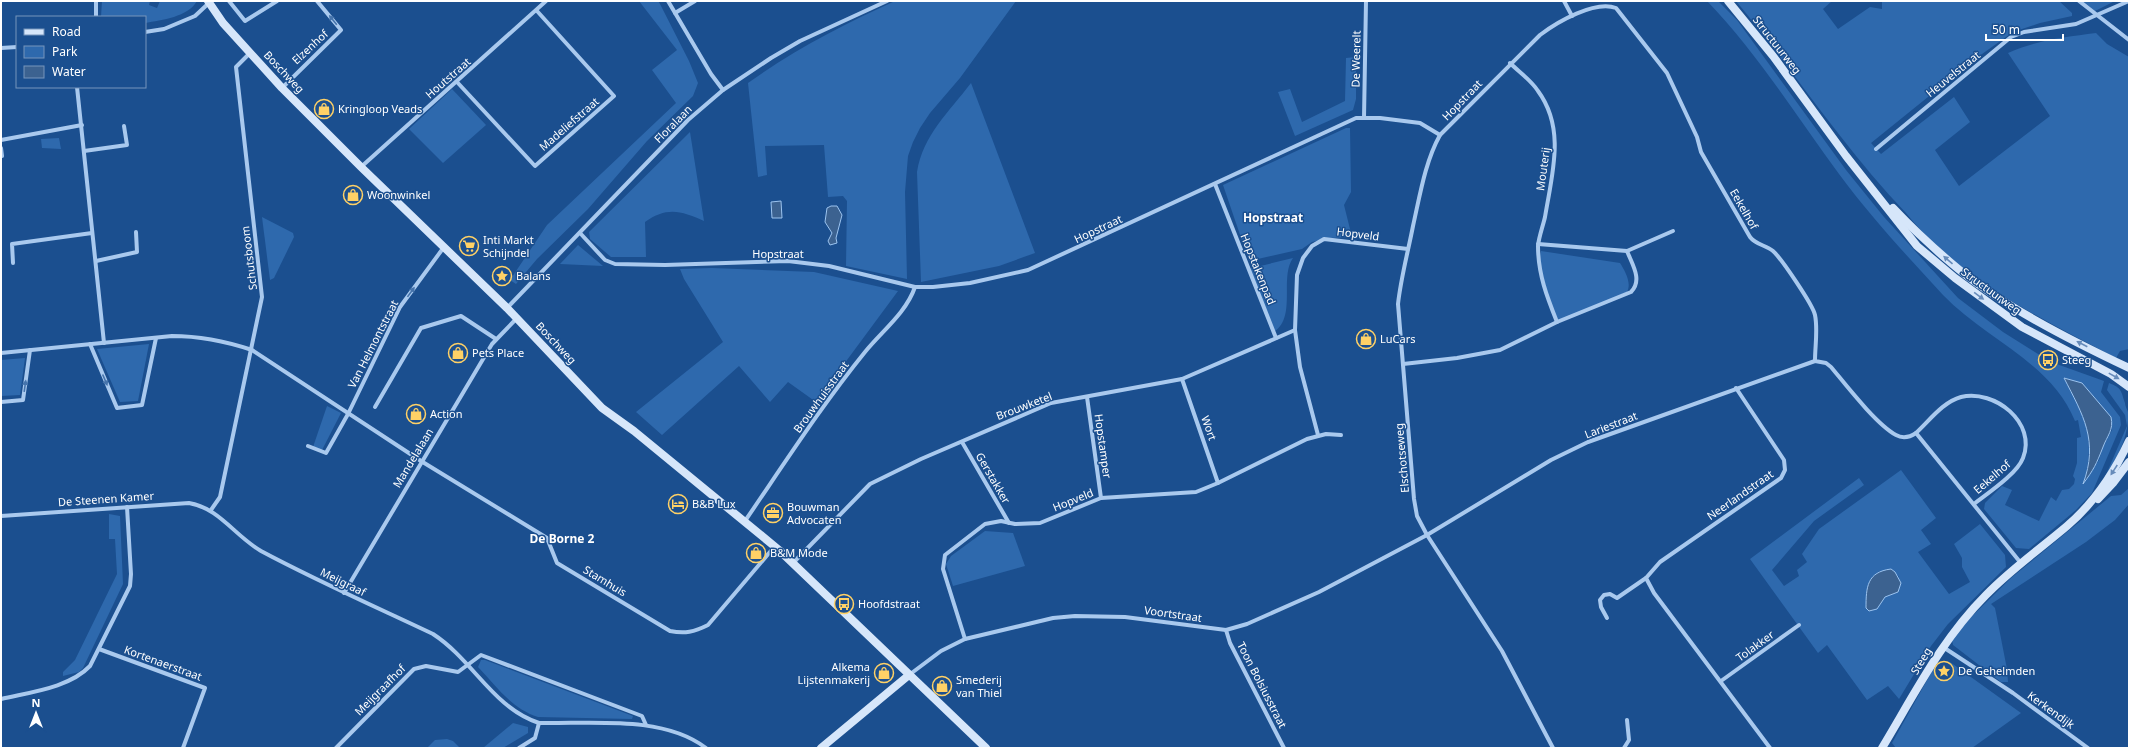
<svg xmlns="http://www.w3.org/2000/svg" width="2130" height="749" font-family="'Noto Sans',sans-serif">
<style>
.green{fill:#2e69ad;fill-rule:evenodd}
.water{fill:#3c6290;stroke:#9cc4f0}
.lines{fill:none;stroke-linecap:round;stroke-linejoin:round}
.street{stroke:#a9c9ee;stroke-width:4}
.secondary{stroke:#d6e6fa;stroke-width:8}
.oneway{fill:#4674ac}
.oneway2{fill:#668bba}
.labels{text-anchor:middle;stroke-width:3;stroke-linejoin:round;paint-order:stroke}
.street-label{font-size:11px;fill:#fff;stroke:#1b4f8f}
.poi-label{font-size:11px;fill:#fff;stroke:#1b4f8f;text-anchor:start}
.neighbourhood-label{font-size:12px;font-weight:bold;fill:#fff;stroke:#1b4f8f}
</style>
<rect width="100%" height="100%" fill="#1b4f8f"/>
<g class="green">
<path d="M102 1H150L149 5 157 8 160 1H197C188 17 162 20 145 23V17H101Z"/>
<path d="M639 1H658L660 4 689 61 698 83 693 96 647 141 588 209 537 259 516 284 510 280 547 225 676 103 652 70 677 50Z"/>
<path d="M895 1H1016L960 78 930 113 920 128 913 142 908 156 905 192 907 279 846 266 847 201 843 196 828 197 824 145 765 146 767 175 758 177 748 83C794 50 844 24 895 1Z"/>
<path d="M1707 1H1718L1737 20 1846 170 1884 217 1958 298 2003 332 2051 362 2104 381 2101 392 2120 417 2121 425 2092 493 2076 510 2029 549 2016 548 1984 509 1985 503 2002 486 2012 490 2005 505 2039 521 2051 497 2056 501 2062 490 2069 489 2074 484 2075 479 2073 476 2077 463V438L2081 437 2078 420 2075 421C2051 362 1985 339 1943 295 1907 256 1870 216 1839 174 1796 115 1757 53 1707 1ZM2064 378 2082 383 2111 417 2112 430 2103 447 2099 460 2084 482C2096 436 2085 418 2064 378Z"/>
<path d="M1736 1H1832L1823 9 1838 29 1870 7 1882 9V1H2059L2072 13V16L2040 23 2013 32 1975 59 1871 143 1881 154 1954 97 1970 122 1935 150 1959 186 2050 116 2008 53C2037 40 2065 37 2096 33L2107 44 2129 57V349L2120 351 2116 358C2055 326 1994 296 1941 251 1929 240 1917 226 1906 213 1843 147 1794 71 1736 1Z"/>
<path d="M2081 1H2115L2093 12Z"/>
<path d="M1356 57V99L1353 110 1295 136 1278 92 1290 89 1302 122 1345 101 1346 58Z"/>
<path d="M971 83 1035 253 999 266 921 282 917 172C923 135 949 112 971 83Z"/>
<path d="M452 89 486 125 443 163 409 129Z"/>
<path d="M1346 128H1350L1351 192 1344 205 1352 237 1329 238 1312 242 1302 249 1249 261 1223 185Z"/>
<path d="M690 132 704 221C682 211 667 206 645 222L646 257H611L590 239 589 232Z"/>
<path d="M59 138 61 149 42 148 41 139Z"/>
<path d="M262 217 293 233 294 237 274 278 270 280Z"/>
<path d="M578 245 603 266 560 264Z"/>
<path d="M1541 251 1620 263C1625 271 1632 283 1627 292L1563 320H1557C1549 300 1534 273 1541 251Z"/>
<path d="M1293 258C1279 278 1297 316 1274 332L1248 269Z"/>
<path d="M712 268 814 272 898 291 816 402 788 382 770 402 739 366 662 435 636 412 723 342 684 279 680 269Z"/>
<path d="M149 344 138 401 120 402 97 349Z"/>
<path d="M25 358 20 395 1 396V360Z"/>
<path d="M2109 383C2122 388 2121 391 2125 403 2125 406 2127 409 2128 412 2130 435 2116 460 2105 477L2127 426 2125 415 2107 390Z"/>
<path d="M327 406 341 413 321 452 313 447Z"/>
<path d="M1901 470 1936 518 1921 530 1931 544 1918 552 1949 594 1970 582 1962 567V558L1954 544 1980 524 2005 555 2006 567 1948 624 1931 646 1899 699 1888 686 1867 700 1827 645 1818 653 1750 559 1859 478 1864 485 1814 521 1772 570 1784 586 1799 576 1797 570 1807 562 1802 554 1819 529ZM1891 569 1899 577 1882 600 1880 605 1866 592 1878 572Z"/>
<path d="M2129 488V504L2115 520 2086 542 1991 604 1995 608 2007 669 2008 682H2001L1953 645 1952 640 1962 626 2011 578 2111 496 2121 495Z"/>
<path d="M109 514 120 516 123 584 83 668 79 672 63 676V672L75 660 117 574 115 539H109Z"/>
<path d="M985 531 1013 533 1025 566 953 586 946 564 951 556Z"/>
<path d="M481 660H485L633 716 632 719 538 717C511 708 497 687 478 667Z"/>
<path d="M1950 662 2021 713 1972 748H1896L1892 743 1931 673 1937 665Z"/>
<path d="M513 723 528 727V733L503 748H483Z"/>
<path d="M447 739 453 741 460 748H427L435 740Z"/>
</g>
<g class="water">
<path d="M781 201 782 218H772L771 202Z"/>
<path d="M831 206H837L842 215 836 238 837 243 830 245 828 241 832 233 825 222 827 208Z"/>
<path d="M2064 378 2082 383 2111 417C2114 430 2107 436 2103 447 2096 465 2094 469 2083 484 2099 441 2083 415 2064 378Z"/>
<path d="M1891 569 1895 572 1901 583 1898 592 1885 597 1877 609 1869 611 1866 608C1866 587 1867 572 1891 569Z"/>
</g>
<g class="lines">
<g class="street">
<path d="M229 1 245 21 277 1"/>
<path d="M668 1 711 74 723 90"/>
<path d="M1564 1 1572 16"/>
<path d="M2079 1 2129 40"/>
<path d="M675 13 695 1"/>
<path d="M96 17V1"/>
<path d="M145 32 164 29 195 16 210 2"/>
<path d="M1 48 17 47"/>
<path d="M1510 63C1519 72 1531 80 1538 91 1566 129 1552 174 1545 217 1543 226 1539 236 1538 246 1538 274 1547 297 1557 322"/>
<path d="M457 82 535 166 614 96 537 11"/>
<path d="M77 87 104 343"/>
<path d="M282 88 341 30 317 1"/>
<path d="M1364 118 1366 1"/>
<path d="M1 140 82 125"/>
<path d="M1 148 2 156"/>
<path d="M1876 149 2011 37 2024 32 2076 24 2129 1"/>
<path d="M84 151 127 145 124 126"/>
<path d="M361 167 546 1"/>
<path d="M1215 184 1276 338"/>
<path d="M580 233 605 260 615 264 665 265 788 261 829 266 915 287H933L970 283 1028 270 1356 118H1380L1420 123 1440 135"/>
<path d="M1538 244 1627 251 1673 231"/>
<path d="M96 261 137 252 136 232"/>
<path d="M13 263 12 244 92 233"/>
<path d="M507 308 688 120 723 90 771 58 800 41 887 1"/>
<path d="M90 344 117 408 142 405 156 338"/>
<path d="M1 353 172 336C200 336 225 341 252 350L421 461 547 538 557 563 670 631C685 634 694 632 708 625L775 546"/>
<path d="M1403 364 1457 358 1500 350 1557 322 1631 292C1643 280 1632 264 1627 251"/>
<path d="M1182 379 1218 483"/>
<path d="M1736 388 1784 460 1785 470 1781 478 1660 562 1646 578 1654 593 1770 748"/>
<path d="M1087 397 1101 498"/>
<path d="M1 402 23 400 30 350"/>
<path d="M375 407 421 328 461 316 496 339"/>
<path d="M1916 433C1930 420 1943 402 1961 397 1995 389 2037 423 2023 458 2017 474 1988 493 1974 504"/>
<path d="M1318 435 1300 367 1295 330 1297 275 1303 258 1312 246 1324 239 1408 249"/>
<path d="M962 442 1009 523"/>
<path d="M308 446 326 453 348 414 400 307 444 247"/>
<path d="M211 510 220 497 262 297 236 67 250 53"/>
<path d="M1 516 189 503C219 508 235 536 261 551 317 581 376 607 433 634 473 660 493 708 539 723 592 724 663 715 706 748"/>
<path d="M745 521C784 464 822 405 865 352 882 331 906 313 915 287"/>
<path d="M793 563 870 484 921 459 1051 403 1182 379 1295 330"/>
<path d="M344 593 492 344 517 318"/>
<path d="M1607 618 1601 607 1600 600 1604 595 1610 594 1617 598 1646 578"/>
<path d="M1226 630 1230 643 1284 748"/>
<path d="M965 639 943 569 945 555 985 524 1001 521 1015 524 1040 523 1101 498 1196 492 1218 483 1307 439 1326 434 1341 435"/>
<path d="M1943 647 2013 693 2088 748"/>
<path d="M99 649 205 688 183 748"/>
<path d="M909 675 941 651 965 639 1053 618 1075 616 1125 617 1226 630 1247 624 1319 592 1427 535 1551 460 1588 442 1815 361"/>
<path d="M1721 681 1799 625"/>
<path d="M1 699C30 692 69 688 90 666L130 586 131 574 127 507"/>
<path d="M336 748 414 669 426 666 458 672 481 655 642 716 646 725"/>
<path d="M519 748 535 738 539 723"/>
<path d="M1553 748 1502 651 1427 535 1417 516 1414 499 1398 304C1401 277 1408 252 1413 226 1420 195 1425 162 1440 135L1540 35C1557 22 1595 0 1616 8L1667 73 1697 137 1701 152 1750 237C1756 245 1766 245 1773 251 1781 258 1813 305 1815 315 1818 329 1815 346 1815 361L1826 363 1831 367C1846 385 1876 424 1896 435 1903 439 1910 437 1916 433L2020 562"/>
<path d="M1624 748 1629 740 1627 720"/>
</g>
<g class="secondary">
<path d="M208 1 223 23 282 88 361 167 507 308 602 408 634 431 779 550 986 748"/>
<path d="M1728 1 1773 56 1846 156 1917 246 1955 278 2022 327 2111 374 2129 387"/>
<path d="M1893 208C1911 227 1930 245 1950 262 1998 304 2072 341 2129 368"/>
<path d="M2098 499 2113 483 2129 462"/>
<path d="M821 748 909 675"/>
<path d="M1882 748C1914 695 1942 639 1986 595 2011 569 2040 549 2067 526 2094 503 2114 473 2129 441"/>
</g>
</g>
<defs><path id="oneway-solid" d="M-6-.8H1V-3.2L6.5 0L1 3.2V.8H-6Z"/></defs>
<g class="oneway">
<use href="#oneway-solid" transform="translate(333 20) rotate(-129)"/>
<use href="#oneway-solid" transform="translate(411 292) rotate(-54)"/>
<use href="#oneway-solid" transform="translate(105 380) rotate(67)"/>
<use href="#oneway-solid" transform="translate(25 386) rotate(-82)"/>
</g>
<g class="oneway2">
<use href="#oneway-solid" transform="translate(1948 260) rotate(-139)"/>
<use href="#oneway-solid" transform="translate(1979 296) rotate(36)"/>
<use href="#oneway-solid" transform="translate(2082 344) rotate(-153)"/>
<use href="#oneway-solid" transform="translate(2114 376) rotate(29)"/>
<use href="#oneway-solid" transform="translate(2114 470) rotate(123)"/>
</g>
<defs>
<symbol id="shop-ring" viewBox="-11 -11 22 22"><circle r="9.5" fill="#1b4f8f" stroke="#ffd166" stroke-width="1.5"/><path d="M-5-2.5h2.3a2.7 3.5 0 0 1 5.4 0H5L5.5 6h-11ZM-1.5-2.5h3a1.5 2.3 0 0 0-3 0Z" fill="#ffd166"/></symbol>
<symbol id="supermarket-ring" viewBox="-11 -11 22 22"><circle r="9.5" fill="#1b4f8f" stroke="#ffd166" stroke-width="1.5"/><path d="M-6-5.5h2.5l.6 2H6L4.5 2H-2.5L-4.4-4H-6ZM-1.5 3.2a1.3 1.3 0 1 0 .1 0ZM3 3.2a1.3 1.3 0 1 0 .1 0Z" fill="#ffd166"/></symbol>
<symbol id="sight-ring" viewBox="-11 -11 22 22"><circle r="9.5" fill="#1b4f8f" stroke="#ffd166" stroke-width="1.5"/><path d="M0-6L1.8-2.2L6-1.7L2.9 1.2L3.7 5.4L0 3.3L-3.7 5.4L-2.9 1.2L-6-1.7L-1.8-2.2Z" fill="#ffd166"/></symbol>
<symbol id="bus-ring" viewBox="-11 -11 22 22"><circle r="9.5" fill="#1b4f8f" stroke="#ffd166" stroke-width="1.5"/><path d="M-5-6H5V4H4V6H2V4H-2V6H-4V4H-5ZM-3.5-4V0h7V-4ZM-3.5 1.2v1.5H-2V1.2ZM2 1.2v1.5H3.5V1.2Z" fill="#ffd166"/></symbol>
<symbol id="hotel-ring" viewBox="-11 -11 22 22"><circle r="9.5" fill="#1b4f8f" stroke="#ffd166" stroke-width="1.5"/><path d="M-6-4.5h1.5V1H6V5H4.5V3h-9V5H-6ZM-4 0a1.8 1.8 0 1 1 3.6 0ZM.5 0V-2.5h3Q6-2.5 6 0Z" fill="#ffd166"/></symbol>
<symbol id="office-ring" viewBox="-11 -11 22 22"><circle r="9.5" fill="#1b4f8f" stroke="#ffd166" stroke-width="1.5"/><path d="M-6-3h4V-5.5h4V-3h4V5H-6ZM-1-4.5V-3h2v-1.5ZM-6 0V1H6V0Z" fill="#ffd166"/></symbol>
</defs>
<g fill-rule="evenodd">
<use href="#shop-ring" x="313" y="98" width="22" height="22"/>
<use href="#shop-ring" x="342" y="184" width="22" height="22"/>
<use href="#supermarket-ring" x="458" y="235" width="22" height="22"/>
<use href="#sight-ring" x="491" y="265" width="22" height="22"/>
<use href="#shop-ring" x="1355" y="328" width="22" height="22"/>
<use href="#shop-ring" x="447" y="342" width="22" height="22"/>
<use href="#bus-ring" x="2037" y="349" width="22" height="22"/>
<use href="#shop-ring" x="405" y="403" width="22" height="22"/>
<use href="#hotel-ring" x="667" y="493" width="22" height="22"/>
<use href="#office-ring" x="762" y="502" width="22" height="22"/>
<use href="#shop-ring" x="745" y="542" width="22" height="22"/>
<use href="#bus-ring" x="833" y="593" width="22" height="22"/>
<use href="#sight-ring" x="1933" y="660" width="22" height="22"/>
<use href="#shop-ring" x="873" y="662" width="22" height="22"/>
<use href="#shop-ring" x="931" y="675" width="22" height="22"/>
</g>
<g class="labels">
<g class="street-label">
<text transform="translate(1777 45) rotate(52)" y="4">Structuurweg</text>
<text transform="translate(310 47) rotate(-43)" y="4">Elzenhof</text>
<text transform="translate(1356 59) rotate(-89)" y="4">De Weerelt</text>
<text transform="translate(284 72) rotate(47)" y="4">Boschweg</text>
<text transform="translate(1953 74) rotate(-39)" y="4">Heuvelstraat</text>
<text transform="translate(448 78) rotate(-41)" y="4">Houtstraat</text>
<text transform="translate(1462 100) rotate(-46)" y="4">Hopstraat</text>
<text transform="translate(569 124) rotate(-41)" y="4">Madeliefstraat</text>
<text transform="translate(673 124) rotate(-45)" y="4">Floralaan</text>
<text transform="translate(1543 169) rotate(-82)" y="4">Mouterij</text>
<text transform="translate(1744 209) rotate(60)" y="4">Eekelhof</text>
<text transform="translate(1098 229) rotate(-25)" y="4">Hopstraat</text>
<text transform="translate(1358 234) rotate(7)" y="4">Hopveld</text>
<text x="778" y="258">Hopstraat</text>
<text transform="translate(249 258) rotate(-97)" y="4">Schutsboom</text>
<text transform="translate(1258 269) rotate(68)" y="4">Hopstakenpad</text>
<text transform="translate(1991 291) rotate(36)" y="4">Structuurweg</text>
<text transform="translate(556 343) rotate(47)" y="4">Boschweg</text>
<text transform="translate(373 344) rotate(-63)" y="4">Van Helmontstraat</text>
<text transform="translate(821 397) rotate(-54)" y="4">Brouwhuisstraat</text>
<text transform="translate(1024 406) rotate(-21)" y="4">Brouwketel</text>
<text transform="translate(1611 425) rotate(-21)" y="4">Lariestraat</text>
<text transform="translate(1209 428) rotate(71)" y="4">Wort</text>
<text transform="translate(1103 446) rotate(82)" y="4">Hopstamper</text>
<text transform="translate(413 458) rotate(-59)" y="4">Mandelalaan</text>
<text transform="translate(1402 458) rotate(-95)" y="4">Elschotseweg</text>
<text transform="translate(1992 477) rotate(-41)" y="4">Eekelhof</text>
<text transform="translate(993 478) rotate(60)" y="4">Gerstakker</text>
<text transform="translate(1740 495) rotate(-35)" y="4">Neerlandstraat</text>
<text transform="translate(106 499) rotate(-4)" y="4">De Steenen Kamer</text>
<text transform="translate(1073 500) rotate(-22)" y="4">Hopveld</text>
<text transform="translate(605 581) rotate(31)" y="4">Stamhuis</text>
<text transform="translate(343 582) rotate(26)" y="4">Meijgraaf</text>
<text transform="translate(1173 614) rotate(8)" y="4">Voortstraat</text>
<text transform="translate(1755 646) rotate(-36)" y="4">Tolakker</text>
<text transform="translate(1921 661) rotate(-59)" y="4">Steeg</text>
<text transform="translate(163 663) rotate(20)" y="4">Kortenaerstraat</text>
<text transform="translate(1262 685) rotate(63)" y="4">Toon Bolsiusstraat</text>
<text transform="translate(380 690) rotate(-45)" y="4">Meijgraafhof</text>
<text transform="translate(2051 710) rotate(36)" y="4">Kerkendijk</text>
</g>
<g class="poi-label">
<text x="338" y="113">Kringloop Veads</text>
<text x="367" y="199">Woonwinkel</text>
<text x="483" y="244">Inti Markt<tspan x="483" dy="13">Schijndel</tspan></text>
<text x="516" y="280">Balans</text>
<text x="1380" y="343">LuCars</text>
<text x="472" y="357">Pets Place</text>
<text x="2062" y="364">Steeg</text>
<text x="430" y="418">Action</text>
<text x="692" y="508">B&amp;B Lux</text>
<text x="787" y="511">Bouwman<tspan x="787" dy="13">Advocaten</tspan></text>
<text x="770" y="557">B&amp;M Mode</text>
<text x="858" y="608">Hoofdstraat</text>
<text x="870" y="671" text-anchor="end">Alkema<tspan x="870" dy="13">Lijstenmakerij</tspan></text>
<text x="1958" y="675">De Gehelmden</text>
<text x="956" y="684">Smederij<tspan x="956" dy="13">van Thiel</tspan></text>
</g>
<g class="neighbourhood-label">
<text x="1273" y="222">Hopstraat</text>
<text x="562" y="543">De Borne 2</text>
</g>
</g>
<rect width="2130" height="749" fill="none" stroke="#ffffff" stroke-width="4"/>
<rect x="16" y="16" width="130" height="72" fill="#1b4f8f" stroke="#7695bc"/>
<rect x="24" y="29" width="20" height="6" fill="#d6e6fa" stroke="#7695bc"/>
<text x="52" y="36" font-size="12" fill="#ffffff">Road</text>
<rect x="24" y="46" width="20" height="12" fill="#2e69ad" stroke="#7695bc"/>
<text x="52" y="56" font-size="12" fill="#ffffff">Park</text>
<rect x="24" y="66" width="20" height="12" fill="#3c6290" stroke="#7695bc"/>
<text x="52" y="76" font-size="12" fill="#ffffff">Water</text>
<g transform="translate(36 713)" stroke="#1b4f8f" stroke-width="3" paint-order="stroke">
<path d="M0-3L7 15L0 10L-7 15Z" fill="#ffffff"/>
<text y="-6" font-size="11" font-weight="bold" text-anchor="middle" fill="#ffffff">N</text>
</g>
<path d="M1986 34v6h77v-6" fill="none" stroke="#ffffff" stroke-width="2"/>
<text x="1992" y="34" font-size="12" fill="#ffffff" stroke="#1b4f8f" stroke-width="3" paint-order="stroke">50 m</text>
</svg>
